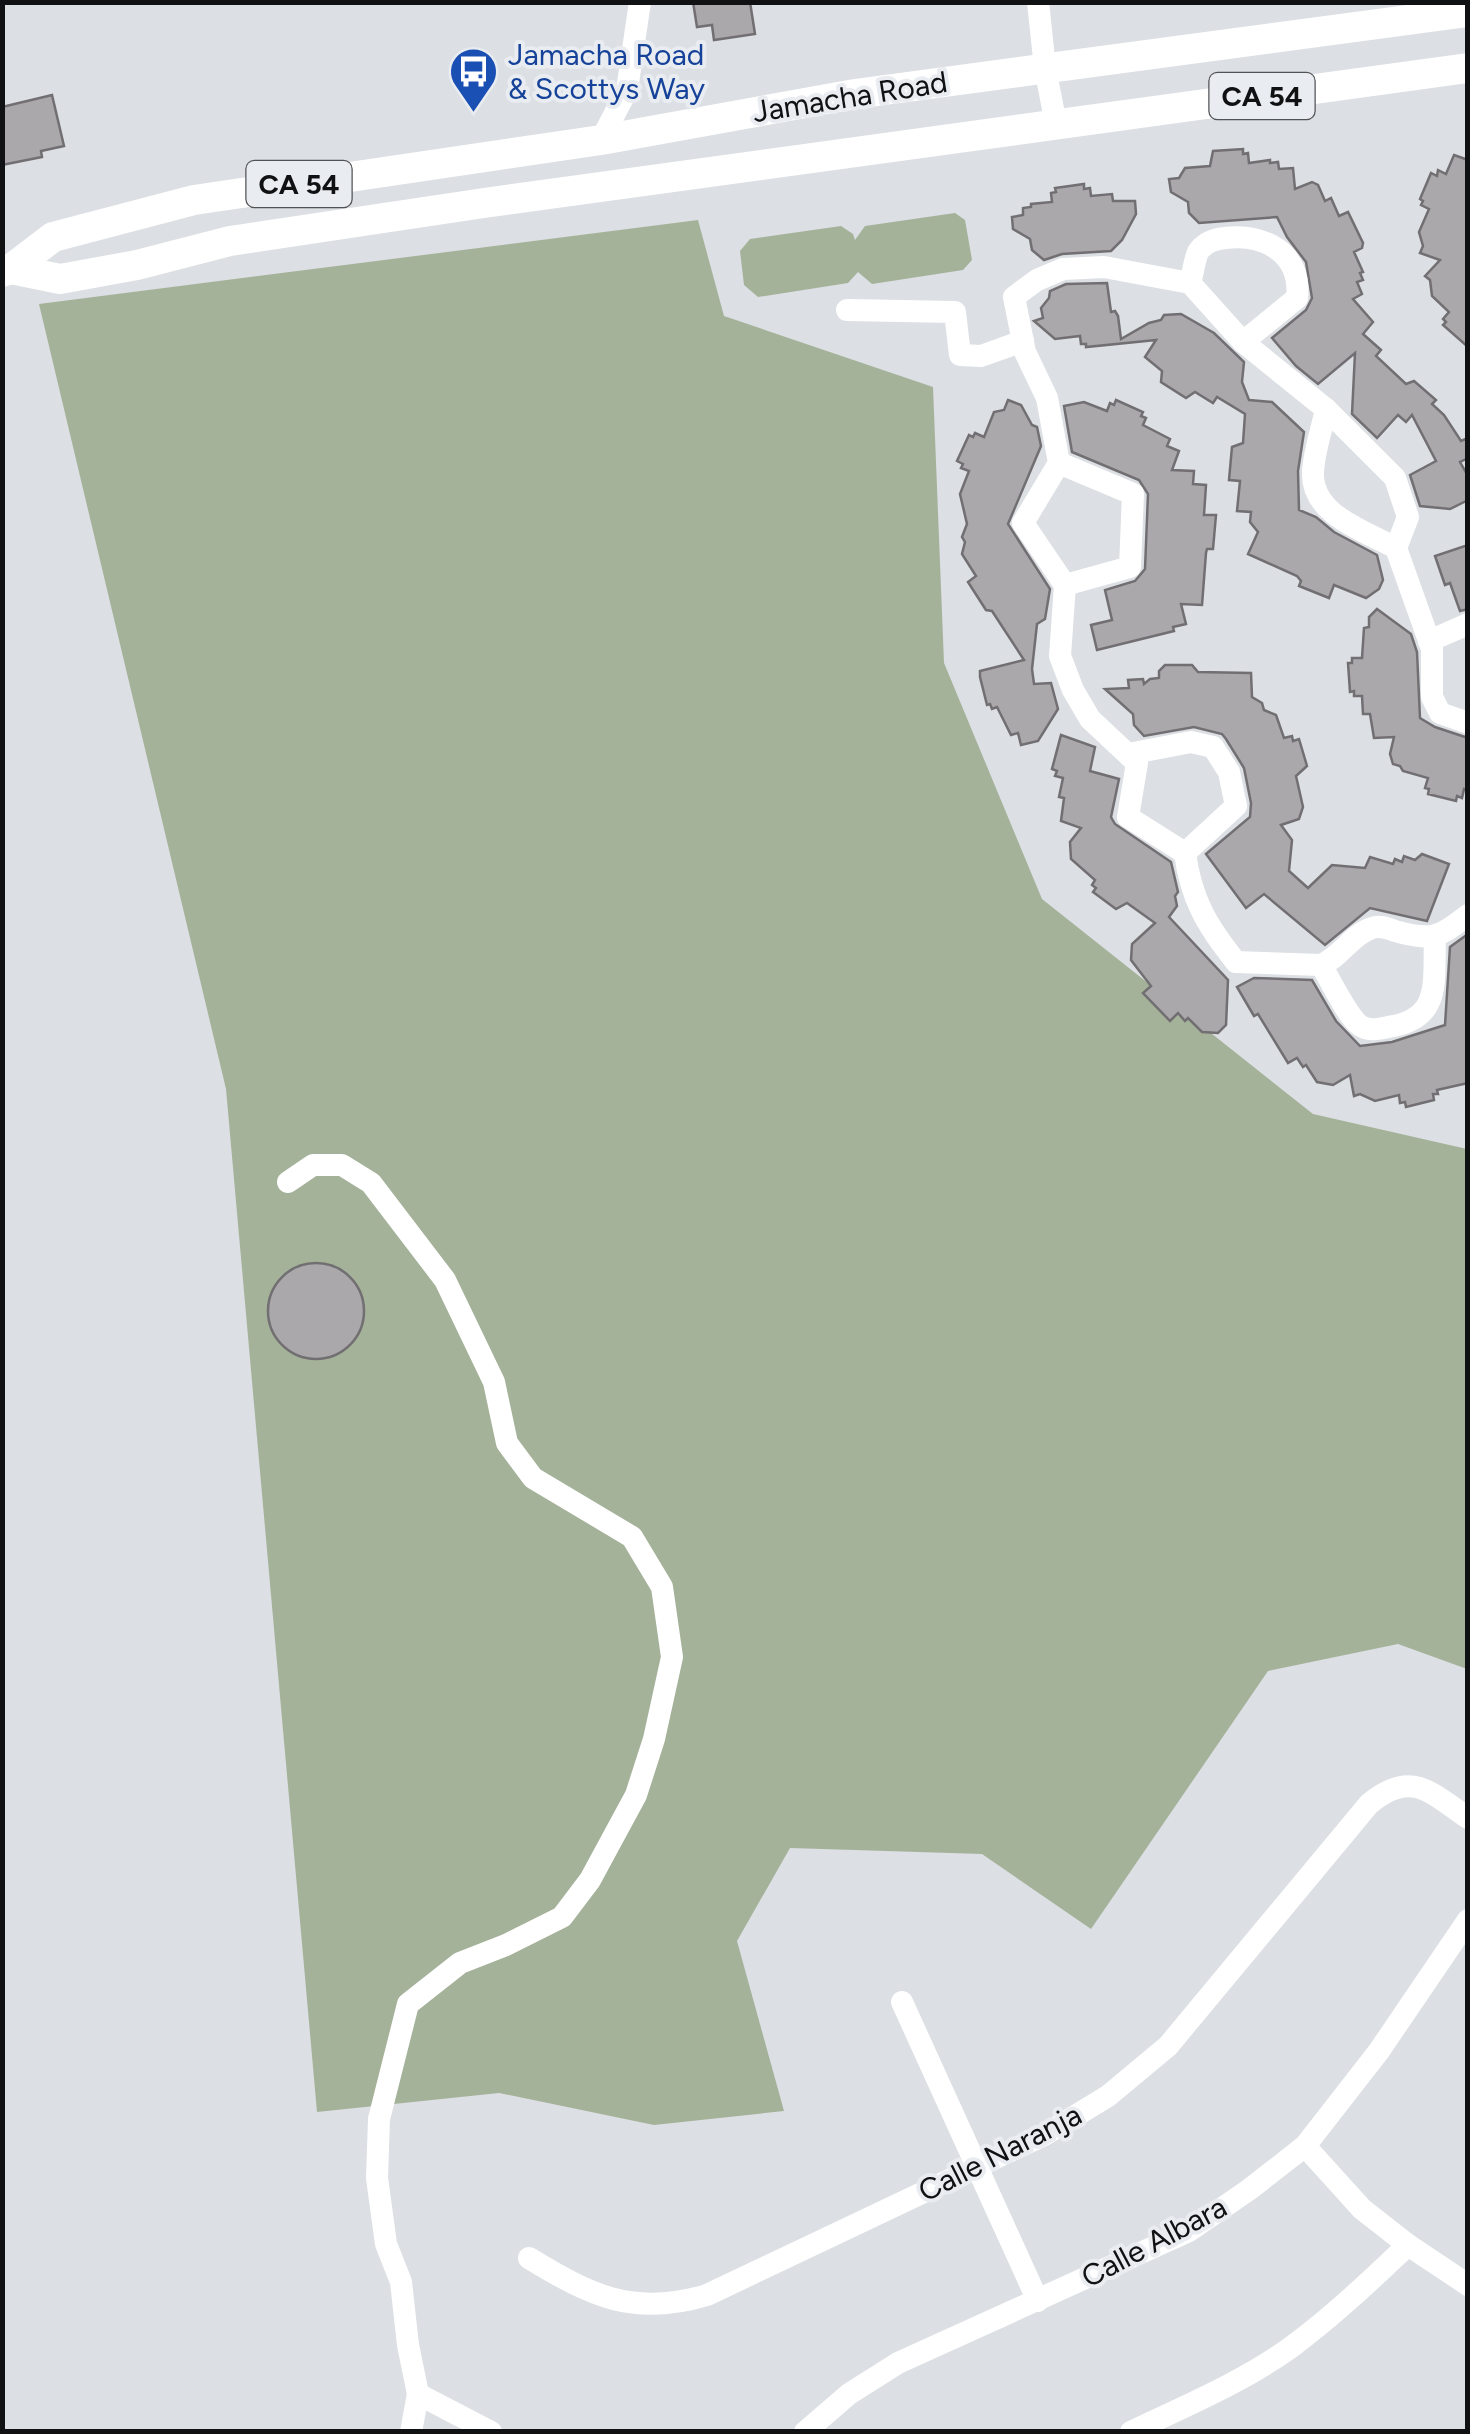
<svg xmlns="http://www.w3.org/2000/svg" width="1470" height="2434" font-family="Figtree,sans-serif">
<style>
.green{fill:#a5b29a}
.building{fill:#aba8ab;stroke:#726f72;stroke-width:2.5}
.lines{fill:none;stroke-linecap:round;stroke-linejoin:round}
.minor{stroke:#fff;stroke-width:22}
.major{stroke:#fff;stroke-width:30}
.labels{text-anchor:middle;stroke-width:8;stroke-linejoin:round;paint-order:stroke}
.shield{fill:#e9ecf0;stroke:#515355;stroke-width:2.5}
.shield-label{font-size:28px;font-weight:bold;fill:#101113}
.transit-label{font-size:30px;fill:#164399;stroke:#e9ecf0;text-anchor:start}
.street-label{font-size:30px;fill:#101113;stroke:#e9ecf0}
</style>
<rect width="100%" height="100%" fill="#dcdfe3"/>
<g class="green">
<path d="M955 213 965 220 972 260 963 270 872 284 858 272 848 283 758 297 744 285 740 251 750 239 841 226 853 234 855 240 865 226Z"/>
<path d="M698 220 724 316 933 387 944 663 1042 899 1313 1114 1467 1149V1669L1398 1644 1268 1671 1091 1929 982 1854 790 1848 737 1941 784 2111 654 2125 499 2093 317 2112 226 1089 39 304Z"/>
</g>
<g class="building">
<path d="M693 2H750L755 34 714 40 712 25 697 27Z"/>
<path d="M52 95 64 146 41 151 42 157 2 165V107Z"/>
<path d="M1243 149V154L1248 153 1249 163 1270 160V163L1278 162 1279 169 1293 168 1295 189 1312 182 1318 185 1325 201 1331 198 1339 216 1348 212 1363 243 1362 248 1354 252 1363 272 1360 273 1363 280 1357 282 1362 294 1353 299 1373 322 1363 334 1381 350 1376 356 1406 384 1414 381 1436 400 1432 404 1444 415 1461 441 1468 438V458L1460 462 1468 476V500L1450 509 1420 506 1410 475 1436 461 1412 415 1406 422 1398 415 1377 438 1352 414 1355 353 1318 384 1296 366 1272 338 1306 310 1312 298 1306 262 1287 237 1277 217 1199 223 1189 213 1188 202 1171 192 1169 179 1179 178 1185 168 1210 166 1213 151Z"/>
<path d="M1454 155 1468 160V347L1443 325 1446 322 1443 319 1449 312 1432 296 1430 280 1425 276 1440 260 1420 253 1423 246 1419 232 1429 209 1421 205 1423 201 1420 199 1431 173 1437 176 1438 170 1446 174Z"/>
<path d="M1084 184V189L1090 188 1091 196 1112 194 1113 201H1135L1136 214 1122 240 1111 251 1062 254 1044 260 1032 250 1030 239 1013 229 1012 217 1023 215V208L1031 207V204L1052 202 1051 193 1056 192 1055 188Z"/>
<path d="M1107 283 1111 312 1115 311 1118 316 1121 339 1149 323 1161 320 1164 315 1181 314 1214 333 1244 362 1242 382 1249 400 1272 402 1304 432 1298 471 1299 510 1316 517 1334 532 1377 555 1383 580 1379 589 1366 598 1334 585 1329 598 1299 586 1301 581 1297 576 1248 554 1258 532 1250 522 1251 512 1237 511 1240 481 1229 480 1232 447 1243 443 1245 414 1217 397 1213 403 1195 392 1186 398 1161 382 1162 371 1145 357 1156 340 1086 347V344H1081L1080 336 1055 339 1034 321 1043 318 1041 308 1049 298 1050 291 1066 284Z"/>
<path d="M1008 400 1021 405 1032 425 1037 427 1041 446 1008 524 1050 589 1045 619 1037 624 1032 669 1034 684 1051 683 1058 709 1038 741 1021 745 1018 733 1011 735 997 707 992 709 990 704 987 705 980 677V671L1024 660 992 611 986 610 968 582 976 576 962 554 965 542 962 537 967 524 960 494 969 471 961 468 963 464 957 461 969 435 973 437 975 433 984 437 994 412 1004 410Z"/>
<path d="M1116 400 1143 412 1141 416 1146 418 1143 425 1170 439 1167 446 1179 451 1172 470 1194 471 1193 484 1206 485 1204 515H1216L1213 549H1207L1206 553 1202 605 1181 604 1186 624 1173 627 1174 631 1097 650 1091 625 1112 620 1105 590 1135 581 1145 569 1148 494 1139 480 1072 452 1064 406 1084 402 1107 411 1110 403 1114 405Z"/>
<path d="M1468 545V609L1460 611 1450 583 1445 585 1435 556Z"/>
<path d="M1377 609 1411 634 1417 652 1420 718 1435 727 1468 738V790L1464 789 1462 798 1457 796 1456 801 1428 794 1429 789 1425 788 1428 778 1403 771 1400 766 1393 764 1390 754 1394 737 1374 738 1370 714H1363L1362 696H1354V691L1350 692 1348 663H1352V658H1362L1364 628 1369 627V617Z"/>
<path d="M1165 665H1192L1198 672 1251 673 1252 697 1262 703 1264 710 1276 715 1284 738 1292 736 1293 741 1299 739 1307 766 1296 776 1303 807 1299 819 1281 825 1292 840 1289 871 1308 888 1332 865 1365 868 1370 857 1393 864 1395 859 1402 862 1404 856 1415 860 1422 854 1449 864 1427 921 1370 908 1325 945 1264 894 1246 908 1206 854 1250 817 1251 803 1244 768 1226 739 1222 734 1194 727 1144 736 1134 725 1133 714 1105 689 1129 688 1128 680 1143 679 1144 684 1150 679 1159 678V671Z"/>
<path d="M1061 735 1095 747 1090 771 1119 779 1111 817 1115 824 1171 862 1178 892 1175 896 1177 906 1169 917 1228 980 1226 1025 1218 1033 1202 1032 1188 1018 1185 1021 1178 1013 1170 1021 1143 993 1151 986 1131 960 1132 944 1155 923 1127 903 1116 909 1093 892 1096 888 1092 885 1095 880 1071 859 1070 842 1081 828 1061 821 1064 798 1059 797 1063 778 1055 776 1057 771 1052 769Z"/>
<path d="M1468 934V1083L1437 1090 1438 1094H1433L1434 1100 1406 1107 1405 1102 1400 1103 1399 1095 1375 1101 1360 1094 1354 1096 1350 1075 1333 1085 1317 1082 1306 1065 1303 1067 1297 1058 1288 1063 1258 1014 1254 1016 1237 987 1254 978 1312 980 1336 1021 1360 1046 1392 1042 1445 1025 1450 947Z"/>
<circle cx="316" cy="1311" r="48"/>
</g>
<g class="lines">
<g class="minor">
<path d="M1038 2 1045 68 1056 124"/>
<path d="M601 140 627 90 640 2"/>
<path d="M1190 283C1193 274 1194 261 1198 252 1204 243 1215 239 1225 238 1264 233 1302 253 1297 298L1243 342"/>
<path d="M847 310 955 312 960 355 981 356 1023 341"/>
<path d="M1326 409C1322 429 1314 451 1313 472 1311 515 1365 531 1396 548"/>
<path d="M1059 463 1133 494 1130 567 1065 585"/>
<path d="M1429 641 1468 624"/>
<path d="M1468 723 1440 713 1432 697V649L1396 548 1408 517 1395 478 1326 409 1243 342 1190 283 1104 267 1063 269 1037 280 1014 297 1025 352 1047 398 1059 463 1023 523 1065 585 1060 656 1073 690 1090 719 1137 763 1128 817 1185 853C1191 899 1207 926 1236 962L1321 965C1341 957 1352 934 1372 928 1380 925 1387 928 1395 931 1432 941 1438 938 1468 915"/>
<path d="M1128 754 1191 742 1213 747 1229 772 1236 806 1185 853"/>
<path d="M1321 965C1331 981 1345 1012 1358 1024 1367 1032 1378 1029 1388 1027 1443 1019 1433 981 1435 937"/>
<path d="M288 1182 313 1165H342L371 1183 445 1280 494 1382 507 1443 533 1478 632 1537 662 1587 672 1657 654 1739 636 1795 590 1880 562 1917 506 1945 460 1963 408 2004 379 2119 377 2178 386 2244 401 2282 408 2345 418 2394"/>
<path d="M902 2002 1038 2301"/>
<path d="M1305 2146 1362 2209 1408 2245 1468 2285"/>
<path d="M529 2258C591 2296 634 2317 707 2295L1044 2135 1108 2096 1168 2046 1369 1804C1411 1769 1430 1792 1468 1818"/>
<path d="M411 2432 418 2394 491 2432"/>
<path d="M805 2432 849 2394 898 2363 1189 2231 1250 2189 1305 2146 1379 2051 1468 1920"/>
<path d="M1131 2432C1185 2406 1241 2383 1290 2348 1332 2317 1370 2281 1408 2245"/>
</g>
<g class="major">
<path d="M11 269 60 279 137 265 230 241 484 203 1468 68"/>
<path d="M2 272 11 269 53 237 194 200 601 140 855 94 1468 12"/>
</g>
</g>
<defs>
<symbol id="bus-pin" viewBox="-11 -11 22 30"><path d="M0 17L-7.5 6A9.5 9.5 0 1 1 7.5 6Z" fill="#1a4fb4" stroke="#e9ecf0"/><path d="M-5-6H5V4H4V6H2V4H-2V6H-4V4H-5ZM-3.5-4V0h7V-4ZM-3.5 1.2v1.5H-2V1.2ZM2 1.2v1.5H3.5V1.2Z" fill="#fff"/></symbol>
</defs>
<g fill-rule="evenodd">
<use href="#bus-pin" x="446" y="44" width="55" height="75"/>
</g>
<g class="labels">
<g class="shield">
<rect x="1209.5" y="73" width="105" height="46" rx="8"/>
<rect x="246.5" y="161" width="105" height="46" rx="8"/>
</g>
<g class="shield-label">
<text x="1262" y="106">CA 54</text>
<text x="299" y="194">CA 54</text>
</g>
<g class="transit-label">
<text x="508" y="65">Jamacha Road<tspan x="508" dy="34">&amp; Scottys Way</tspan></text>
</g>
<g class="street-label">
<text transform="translate(850 97) rotate(-9)" y="10">Jamacha Road</text>
<text transform="translate(1000 2153) rotate(-27)" y="10">Calle Naranja</text>
<text transform="translate(1154 2242) rotate(-28)" y="10">Calle Albara</text>
</g>
</g>
<rect width="1470" height="2434" fill="none" stroke="#101113" stroke-width="10"/>
</svg>
